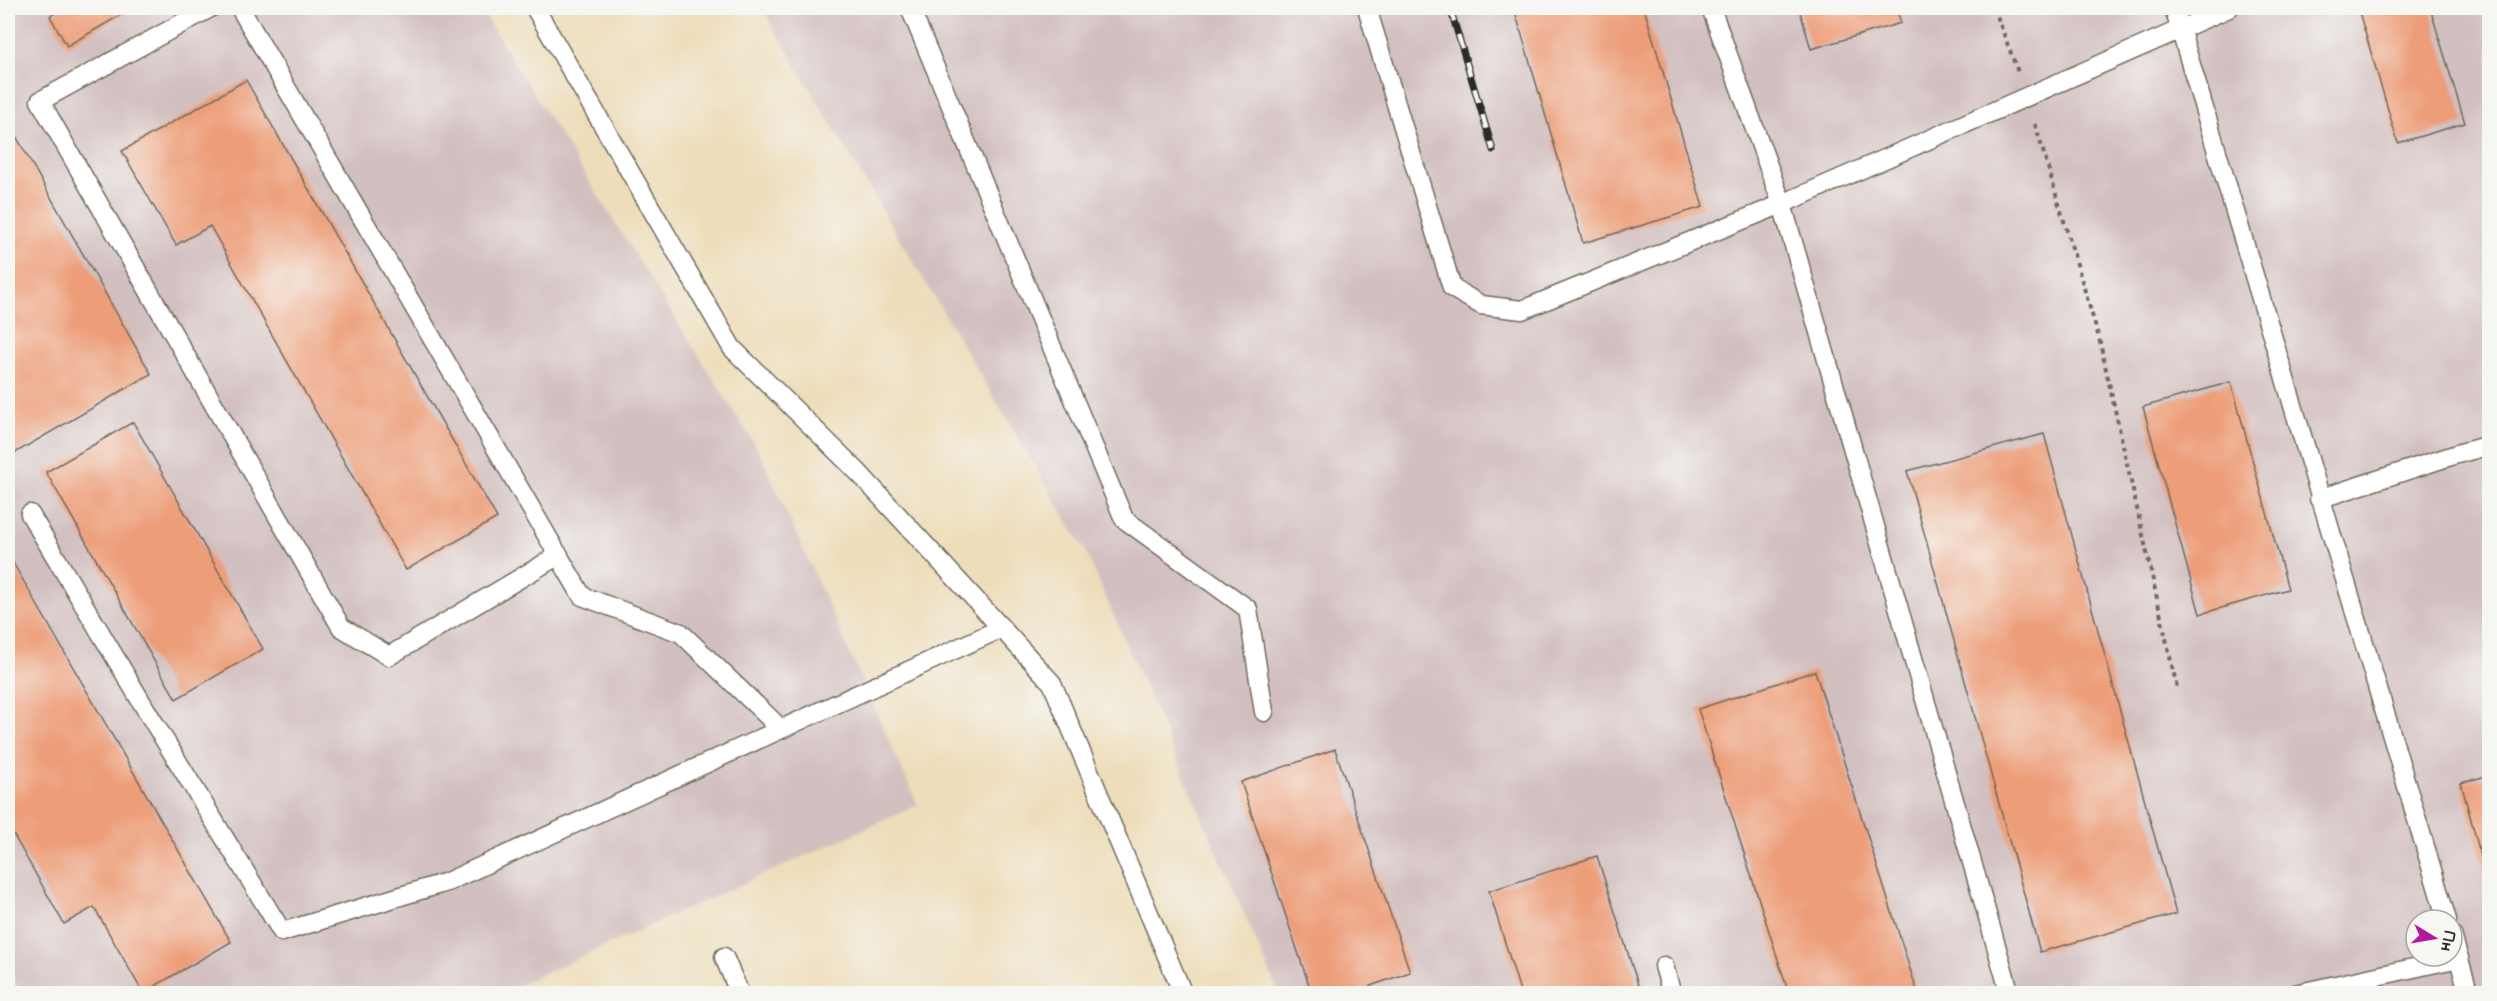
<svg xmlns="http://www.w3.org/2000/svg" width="2497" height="1001" font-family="'Balsamiq Sans',sans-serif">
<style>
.industrial{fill:#d2bfbf;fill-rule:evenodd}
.building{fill:#ed9d78}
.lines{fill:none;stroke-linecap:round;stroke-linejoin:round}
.service-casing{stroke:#6f695d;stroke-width:21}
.path{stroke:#6f695d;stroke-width:4;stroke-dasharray:4.5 4.5;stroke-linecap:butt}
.service{stroke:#fff;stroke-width:18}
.rail-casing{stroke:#2b2b2b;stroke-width:7}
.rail{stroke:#f6f6f2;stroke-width:4.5;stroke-dasharray:14;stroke-linecap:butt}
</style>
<rect width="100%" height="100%" fill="#f6f6f2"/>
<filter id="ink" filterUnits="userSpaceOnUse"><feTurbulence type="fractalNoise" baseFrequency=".0167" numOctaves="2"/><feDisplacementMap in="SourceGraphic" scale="12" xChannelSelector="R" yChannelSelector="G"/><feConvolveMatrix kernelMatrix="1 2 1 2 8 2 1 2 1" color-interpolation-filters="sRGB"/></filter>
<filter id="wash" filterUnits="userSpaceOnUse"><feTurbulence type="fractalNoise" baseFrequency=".008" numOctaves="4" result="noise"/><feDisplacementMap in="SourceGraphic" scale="24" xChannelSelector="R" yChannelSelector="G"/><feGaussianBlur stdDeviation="1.35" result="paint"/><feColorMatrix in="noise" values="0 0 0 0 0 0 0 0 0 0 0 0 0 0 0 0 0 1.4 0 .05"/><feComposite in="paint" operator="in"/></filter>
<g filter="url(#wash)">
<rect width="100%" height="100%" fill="#eeddba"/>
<g class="industrial">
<path d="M8 8H480L760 453 918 805 500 993H20L8 966Z"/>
<path d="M762 8H2489V993H1273L1277 989 1086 552ZM2416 920H2452V956H2416Z"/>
</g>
<g id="blocks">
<g class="building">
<path d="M64 8H133L67 46 50 16Z"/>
<path d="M1514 8H1644L1703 207 1583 243Z"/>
<path d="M1799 8H1896L1901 23 1811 49Z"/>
<path d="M2374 8H2430L2465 123 2398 143 2359 12Z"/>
<path d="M246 80 497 518 406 570 210 226 176 245 122 151Z"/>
<path d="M8 122 151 374 8 457Z"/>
<path d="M2231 382 2288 589 2200 614 2143 407Z"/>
<path d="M133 422 263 649 176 699 46 472Z"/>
<path d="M2044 434 2176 914 2040 952 1907 471Z"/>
<path d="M8 554 231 942 143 993 94 907 64 924 8 825Z"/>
<path d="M1815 671 1917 991 1908 994H1789L1698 709Z"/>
<path d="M1335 749 1410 972 1348 994H1312L1241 782Z"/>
<path d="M2490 775V886H2489L2461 783Z"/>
<path d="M1597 856 1641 994H1521L1489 891Z"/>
</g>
</g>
</g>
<g filter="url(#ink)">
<use href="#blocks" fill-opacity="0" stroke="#6f695d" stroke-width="1.5"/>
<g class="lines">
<defs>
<g id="service">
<path d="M210 8 40 101 341 627 389 656 559 555"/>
<path d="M240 8 582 596 681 633 781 729"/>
<path d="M535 8 732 348 859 473 1052 683 1183 994"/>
<path d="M910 8 1124 519 1248 609 1264 712"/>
<path d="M1367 8 1452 288 1481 305 1522 310 1782 204 2229 8"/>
<path d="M1711 8 1782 204 2010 994"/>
<path d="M2174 8C2263 312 2355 616 2447 920"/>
<path d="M2319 499 2457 454 2490 445"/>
<path d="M30 514 148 713 282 932 447 882 1002 628"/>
<path d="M2452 935 2469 994"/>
<path d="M724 957 740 994"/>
<path d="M1664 966 1672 994"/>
<path d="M2295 994 2459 958"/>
</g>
</defs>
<use href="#service" class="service-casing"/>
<g class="path">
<path d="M1994 8 2018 72"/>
<path d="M2035 124 2099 338 2177 688"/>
</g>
<use href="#service" class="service"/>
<defs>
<path id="rail" d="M1450 8 1493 150"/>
</defs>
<use href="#rail" class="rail-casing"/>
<use href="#rail" class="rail"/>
</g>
</g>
<rect width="2497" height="1001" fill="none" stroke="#f6f6f2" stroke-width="30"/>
<g transform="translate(2434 938) rotate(101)"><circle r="28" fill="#f6f6f2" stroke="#a5a5a2" stroke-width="1.5"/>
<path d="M0-4.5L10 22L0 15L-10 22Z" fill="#b5179e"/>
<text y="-9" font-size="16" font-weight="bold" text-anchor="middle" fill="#2b2b2b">Пн</text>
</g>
</svg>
